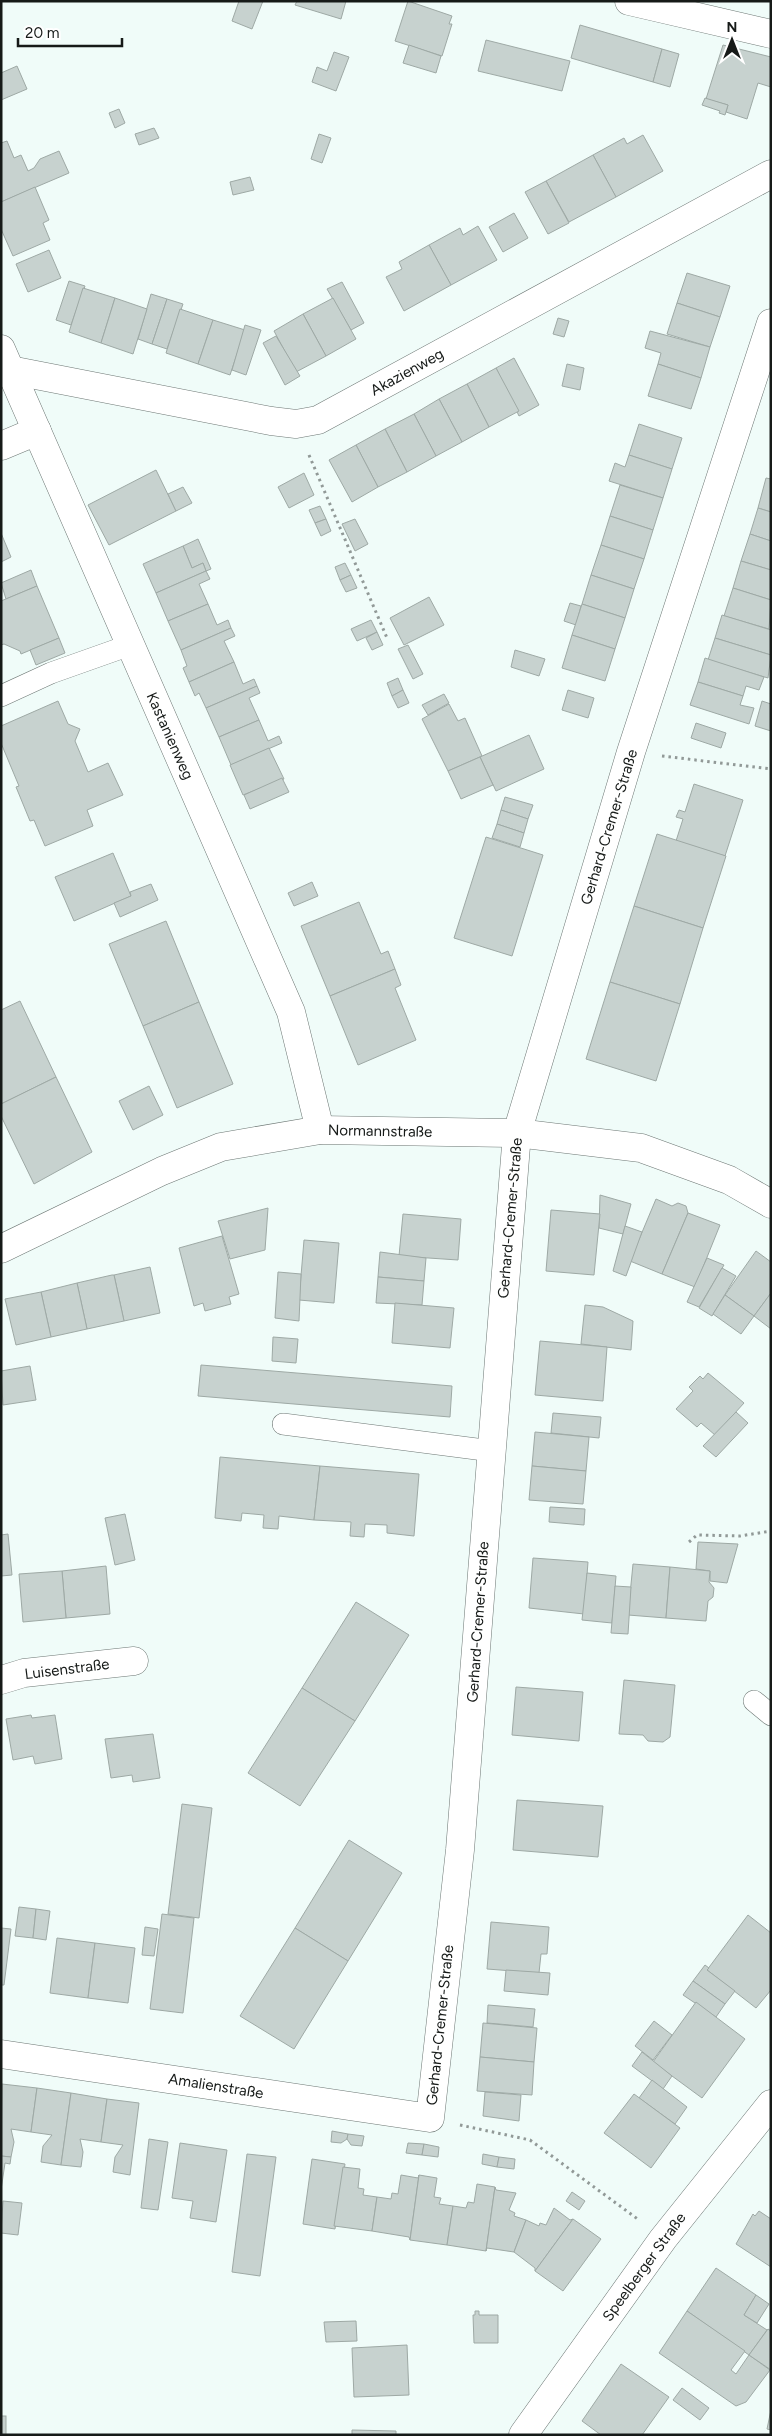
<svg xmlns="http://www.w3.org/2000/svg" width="772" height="2436" font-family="Figtree,sans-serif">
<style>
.building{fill:#c7d2cf;stroke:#9ea9a5}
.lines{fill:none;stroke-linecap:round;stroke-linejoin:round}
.service-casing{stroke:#6d7774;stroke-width:22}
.minor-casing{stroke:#6d7774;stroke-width:29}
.path{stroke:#919997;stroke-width:3;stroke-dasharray:2.5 4;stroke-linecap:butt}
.service{stroke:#fff;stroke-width:21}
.minor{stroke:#fff;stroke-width:28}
.labels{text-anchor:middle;stroke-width:4;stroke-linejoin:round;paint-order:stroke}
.street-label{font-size:15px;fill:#161a18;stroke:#fff}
</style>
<rect width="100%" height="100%" fill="#f0fcf9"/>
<g class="building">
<path d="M239 1H263L252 29 232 21Z"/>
<path d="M297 1H346L341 19 295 5Z"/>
<path d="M408 1 452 16 449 24H452L442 56 395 41Z"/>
<path d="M580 25 662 49 653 82 571 58Z"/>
<path d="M486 40 570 61 562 91 478 71Z"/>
<path d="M409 45 441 56 436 73 403 63Z"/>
<path d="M723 45 771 57V87L758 83 747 119 726 112 728 105 706 99Z"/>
<path d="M662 49 679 54 670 87 653 82Z"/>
<path d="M334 52 349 57 336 91 312 82 317 67 327 71Z"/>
<path d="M17 66 27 89 1 100V73Z"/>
<path d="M705 98 728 105 725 115 719 113 720 111 702 105Z"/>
<path d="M119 109 125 123 115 128 109 113Z"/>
<path d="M154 128 159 138 139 145 135 134Z"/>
<path d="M319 134 331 138 322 163 311 159Z"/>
<path d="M643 135 663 171 616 197 593 155 624 138 627 144Z"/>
<path d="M7 141 14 158 21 155 28 171 34 168 40 159 59 151 69 173 1 202V143Z"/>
<path d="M593 155 616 197 569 222 546 181Z"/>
<path d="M250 177 254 190 233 195 230 182Z"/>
<path d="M546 181 569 223 548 234 525 192Z"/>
<path d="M35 187 49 220 43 223 50 240 13 256 1 229V202Z"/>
<path d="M514 213 528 238 503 252 489 227Z"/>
<path d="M478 226 497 260 451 285 429 245 460 228 463 235Z"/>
<path d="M429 245 451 285 404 311 386 277 402 269 399 262Z"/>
<path d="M49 250 61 278 28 292 16 264Z"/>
<path d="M687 273 730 286 720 317 677 303Z"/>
<path d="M69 281 85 286 71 325 56 320Z"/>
<path d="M342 282 364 323 351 330 327 289Z"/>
<path d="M83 288 115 298 101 343 69 332Z"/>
<path d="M151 294 167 299 152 344 138 339Z"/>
<path d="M115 298 147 309 133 354 101 343Z"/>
<path d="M333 298 356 339 326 356 303 314Z"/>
<path d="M167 299 183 304 167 349 152 344Z"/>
<path d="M677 303 720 317 710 347 667 334Z"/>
<path d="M180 309 213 320 198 364 166 353Z"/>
<path d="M303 314 326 356 296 372 274 331Z"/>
<path d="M558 318 569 321 564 337 553 334Z"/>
<path d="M213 320 245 330 230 375 198 364Z"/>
<path d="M245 325 261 330 246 375 232 370Z"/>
<path d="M650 331 710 347 701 378 658 364 661 353 645 348Z"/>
<path d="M276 336 300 376 285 385 263 343Z"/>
<path d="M514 358 539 405 519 416 496 368Z"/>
<path d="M567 364 584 368 580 390 562 386Z"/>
<path d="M658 364 701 378 691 409 648 396Z"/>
<path d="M496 368 519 411 489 427 467 384Z"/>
<path d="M467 384 489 427 462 442 439 399Z"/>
<path d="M439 399 462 442 436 456 414 414Z"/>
<path d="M414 414 436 456 407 472 385 429Z"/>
<path d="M639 424 682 438 672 469 629 455Z"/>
<path d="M385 429 407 472 378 487 356 445Z"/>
<path d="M356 445 378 487 352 502 329 460Z"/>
<path d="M629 455 672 469 663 498 609 481 615 463 625 467Z"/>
<path d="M156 470 176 511 109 545 88 505Z"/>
<path d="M304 473 314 495 289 508 278 487Z"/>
<path d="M766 478 771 479V512L758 508Z"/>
<path d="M620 485 663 498 653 530 610 516Z"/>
<path d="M183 487 192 503 176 511 168 494Z"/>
<path d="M320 506 326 519 315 523 309 510Z"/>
<path d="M758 508 771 512V541L750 534Z"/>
<path d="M610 516 653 530 644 559 601 545Z"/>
<path d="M326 519 331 531 321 536 315 523Z"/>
<path d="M355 519 368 544 355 551 342 524Z"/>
<path d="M1 533 11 557 1 562Z"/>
<path d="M750 534 771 541V570L741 561Z"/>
<path d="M198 539 211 569 206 571 203 563 192 568 183 546Z"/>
<path d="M601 545 644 559 634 589 591 575Z"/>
<path d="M183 546 192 568 203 563 206 571 156 593 143 564Z"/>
<path d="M741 561 771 570V600L733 588Z"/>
<path d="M345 563 351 575 340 580 335 567Z"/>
<path d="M31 570 37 586 6 599 1 583Z"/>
<path d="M206 571 210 579 199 584 208 604 168 621 156 593Z"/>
<path d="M351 575 357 588 346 592 340 580Z"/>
<path d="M591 575 634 589 625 618 582 604Z"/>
<path d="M37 586 59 638 21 654 20 651 4 644 1 645V601Z"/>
<path d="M733 588 771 600 769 629 724 616Z"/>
<path d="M429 597 444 625 404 645 390 618Z"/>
<path d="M570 603 581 606 576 625 564 621Z"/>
<path d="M208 604 217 625 228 620 231 628 181 650 168 621Z"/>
<path d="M582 604 625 618 615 649 572 635Z"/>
<path d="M722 615 771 630V655L715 638Z"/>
<path d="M371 620 377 632 357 641 351 629Z"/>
<path d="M231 628 235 636 224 641 234 662 189 682 183 668 187 666 181 650Z"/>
<path d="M377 632 383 645 372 650 366 638Z"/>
<path d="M572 635 615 649 605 681 562 668Z"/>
<path d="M59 638 65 653 36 665 30 650Z"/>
<path d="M715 638 771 655 768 678 708 660Z"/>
<path d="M408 645 423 674 413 679 398 649Z"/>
<path d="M515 650 545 659 539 676 511 667Z"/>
<path d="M705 658 764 677 759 690 746 686 743 696 698 682Z"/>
<path d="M234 662 243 684 254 679 257 686 206 708 199 693 195 696 189 682Z"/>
<path d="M398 678 403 690 392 696 387 683Z"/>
<path d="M698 682 743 696 740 705 754 708 749 724 690 705Z"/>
<path d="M257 686 260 693 249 698 259 720 219 737 206 708Z"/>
<path d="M403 690 409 703 398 708 392 696Z"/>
<path d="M568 690 594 698 588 718 562 710Z"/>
<path d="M444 694 449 703 428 715 422 705Z"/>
<path d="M58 701 68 724 80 729 75 741 88 772 108 763 123 795 87 810 93 826 45 846 34 820 30 821 16 787 19 786 1 743V726Z"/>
<path d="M762 701 771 704V731L755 726Z"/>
<path d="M449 704 458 721 465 718 482 756 448 771 422 719Z"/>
<path d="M259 720 268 741 279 736 282 743 231 765 219 737Z"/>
<path d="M696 723 726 733 721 748 691 738Z"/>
<path d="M529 735 544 769 496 791 480 757Z"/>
<path d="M269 748 284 779 243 795 230 765Z"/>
<path d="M480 757 493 785 461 799 448 771Z"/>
<path d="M282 778 289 792 250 809 244 795Z"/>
<path d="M694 784 743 800 725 856 676 841 683 819 676 817 679 810 685 812Z"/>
<path d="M505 797 533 805 528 819 501 810Z"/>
<path d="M501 810 528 819 524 833 497 824Z"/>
<path d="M497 824 524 833 520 847 492 838Z"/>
<path d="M657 834 726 856 703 928 634 906Z"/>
<path d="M486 837 543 855 512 956 454 938Z"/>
<path d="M113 853 131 896 74 921 55 877Z"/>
<path d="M312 882 318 896 294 906 288 893Z"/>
<path d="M151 884 158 900 120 917 114 903 131 896 130 892Z"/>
<path d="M359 902 381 954 388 951 395 969 330 996 301 926Z"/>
<path d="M634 906 703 928 680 1004 610 982Z"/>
<path d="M166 921 199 1002 143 1026 109 944Z"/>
<path d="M395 969 401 985 395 988 416 1040 358 1065 330 996Z"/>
<path d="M610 982 680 1004 656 1081 586 1059Z"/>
<path d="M20 1001 56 1077 1 1104V1010Z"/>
<path d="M199 1002 233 1084 177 1108 143 1026Z"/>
<path d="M56 1077 92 1152 34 1184 1 1116V1104Z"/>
<path d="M149 1086 163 1115 133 1130 119 1101Z"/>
<path d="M600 1195 631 1204 623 1234 599 1228Z"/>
<path d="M656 1199 672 1206 678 1203 686 1206 688 1213 662 1274 630 1261Z"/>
<path d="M268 1208 265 1250 230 1259 218 1221Z"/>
<path d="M551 1210 600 1214 594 1275 546 1271Z"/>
<path d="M688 1213 720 1225 695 1287 662 1274Z"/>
<path d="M403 1214 461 1219 458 1260 399 1256Z"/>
<path d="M625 1226 642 1232 626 1276 613 1271Z"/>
<path d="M222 1236 239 1294 229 1297 231 1304 205 1311 203 1303 194 1306 179 1248Z"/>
<path d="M304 1240 339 1243 334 1303 299 1300Z"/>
<path d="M756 1251 771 1262V1293L754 1316 725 1295Z"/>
<path d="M380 1252 426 1258 424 1281 378 1277Z"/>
<path d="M707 1258 724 1265 699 1307 687 1302Z"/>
<path d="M150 1267 160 1313 124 1321 114 1275Z"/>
<path d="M722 1268 736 1276 712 1316 699 1308Z"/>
<path d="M278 1272 301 1274 299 1321 275 1318Z"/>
<path d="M112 1275H114L124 1321 87 1329 77 1283Z"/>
<path d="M378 1277 424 1281 422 1305 376 1303Z"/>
<path d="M77 1283 87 1329 51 1337 41 1292Z"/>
<path d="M41 1292 51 1337 16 1345 5 1299Z"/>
<path d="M771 1293V1329L754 1316Z"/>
<path d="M725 1295 754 1316 741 1334 713 1314Z"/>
<path d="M395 1303 454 1308 450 1348 392 1343Z"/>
<path d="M585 1305 603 1307 633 1321 631 1350 581 1344Z"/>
<path d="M273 1337 298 1339 296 1363 272 1361Z"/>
<path d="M540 1341 607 1347 603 1401 535 1395Z"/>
<path d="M201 1365 452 1386 450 1417 198 1396Z"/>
<path d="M30 1366 36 1400 3 1405 1 1371Z"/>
<path d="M708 1373 744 1403 715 1435 701 1423 697 1427 676 1409 693 1391 689 1387 700 1376 703 1379Z"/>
<path d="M736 1412 748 1423 716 1457 703 1446Z"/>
<path d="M553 1413 601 1417 599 1438 551 1433Z"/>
<path d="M535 1432 589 1437 586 1471 532 1466Z"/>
<path d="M220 1457 320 1466 314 1520 279 1516 278 1529 263 1528 264 1515 242 1513 241 1521 215 1518Z"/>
<path d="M320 1466 419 1474 414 1536 387 1533V1525L365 1524 364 1537 350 1536 351 1522 314 1520Z"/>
<path d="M532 1466 586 1471 583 1504 529 1500Z"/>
<path d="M550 1507 585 1509 584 1525 549 1522Z"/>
<path d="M125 1514 135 1560 115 1565 105 1518Z"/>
<path d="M8 1534 12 1575 1 1576V1535Z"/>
<path d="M698 1542 738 1544 727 1583 710 1581V1571L696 1569Z"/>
<path d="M533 1558 588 1562 584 1614 529 1608Z"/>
<path d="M633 1564 670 1567 666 1618 628 1615Z"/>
<path d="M106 1566 110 1614 66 1618 62 1571Z"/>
<path d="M670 1567 710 1571 709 1582 714 1588 713 1597 708 1601 706 1621 666 1618Z"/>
<path d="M62 1571 66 1618 23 1622 19 1574Z"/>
<path d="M587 1573 616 1576 612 1623 582 1620Z"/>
<path d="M615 1586 631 1587 628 1634 611 1633Z"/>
<path d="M356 1602 409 1635 355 1721 302 1688Z"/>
<path d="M624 1680 675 1685 670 1737 663 1742 648 1741 643 1735 619 1734Z"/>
<path d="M516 1687 583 1692 579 1741 512 1735Z"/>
<path d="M302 1688 355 1721 300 1806 248 1773Z"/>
<path d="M31 1715 32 1718 55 1715 62 1759 35 1764 33 1756 13 1760 6 1719Z"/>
<path d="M153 1734 160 1778 133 1782 132 1775 111 1778 105 1739Z"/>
<path d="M517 1800 603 1806 598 1857 513 1850Z"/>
<path d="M182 1804 212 1808 199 1918 168 1914Z"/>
<path d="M349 1840 402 1873 348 1961 295 1928Z"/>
<path d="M19 1907 36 1909 33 1938 15 1936Z"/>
<path d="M36 1909 50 1911 46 1940 33 1938Z"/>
<path d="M162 1914 194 1918 183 2013 150 2009Z"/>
<path d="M748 1915 771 1933V1990L756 2008 707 1970Z"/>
<path d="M491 1922 549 1927 547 1954H541L539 1973 487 1969Z"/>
<path d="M145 1927 158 1929 154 1956 142 1955Z"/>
<path d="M1 1928 11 1929 4 1985H1Z"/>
<path d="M295 1928 348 1961 294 2049 240 2016Z"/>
<path d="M57 1938 95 1943 88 1998 50 1993Z"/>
<path d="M95 1943 135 1948 128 2003 88 1998Z"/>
<path d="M705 1965 709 1968 707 1970 735 1991 725 2004 693 1981Z"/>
<path d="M506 1970 550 1973 548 1995 504 1991Z"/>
<path d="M693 1981 725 2004 716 2017 683 1995Z"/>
<path d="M696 2002 745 2039 702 2098 653 2062Z"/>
<path d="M488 2005 535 2009 533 2027 487 2023Z"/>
<path d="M654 2021 672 2035 653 2060 635 2046Z"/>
<path d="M483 2023 537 2028 534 2062 480 2057Z"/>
<path d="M642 2052 672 2076 663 2089 632 2066Z"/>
<path d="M480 2057 534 2062 532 2095 477 2091Z"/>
<path d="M652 2080 687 2107 675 2124 639 2098Z"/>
<path d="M2 2084 37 2088 31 2132 11 2129 14 2142 11 2157 1 2156Z"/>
<path d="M37 2088 71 2093 61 2165 41 2162 43 2146 52 2135 31 2132Z"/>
<path d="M485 2092 521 2095 519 2121 483 2116Z"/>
<path d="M71 2093 107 2099 101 2142 80 2139 83 2152 81 2167 61 2165Z"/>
<path d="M634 2094 680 2128 651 2168 604 2133Z"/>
<path d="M107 2099 139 2103 130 2175 113 2172 115 2157 123 2145 101 2142Z"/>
<path d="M332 2131 348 2134 347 2139 341 2143 331 2142Z"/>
<path d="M348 2134 364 2136 362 2146 351 2145 347 2139Z"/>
<path d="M149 2139 168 2142 158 2210 141 2208Z"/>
<path d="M180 2143 227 2150 216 2222 190 2218 193 2201 172 2198Z"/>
<path d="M408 2143 424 2144 422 2155 406 2153Z"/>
<path d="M424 2144 439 2147 438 2157 422 2155Z"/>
<path d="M247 2154 276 2157 260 2276 232 2272Z"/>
<path d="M483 2154 499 2157 497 2167 482 2164Z"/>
<path d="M1 2156 11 2157 10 2164 5 2163 1 2190Z"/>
<path d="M499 2157 515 2159 514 2169 497 2167Z"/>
<path d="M312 2159 345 2164 335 2229 303 2224Z"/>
<path d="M343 2167 360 2169 358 2188 364 2189 363 2195 377 2197 372 2231 334 2226Z"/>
<path d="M401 2175 418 2178 419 2175 410 2240 409 2237 372 2231 377 2197 391 2199 392 2193 398 2194Z"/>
<path d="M419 2175 437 2178 434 2197 441 2198 439 2204 453 2206 447 2245 410 2240Z"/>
<path d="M477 2184 495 2187 486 2251 447 2245 453 2206 466 2208 468 2202 474 2203Z"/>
<path d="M495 2187 496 2190 516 2193 509 2210 515 2213 514 2216 526 2220 514 2252 487 2248 486 2251Z"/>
<path d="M572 2192 585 2201 579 2210 566 2201Z"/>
<path d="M3 2201 22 2203 18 2235 1 2233Z"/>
<path d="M554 2208 570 2220 573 2219 535 2271V2268L514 2252 526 2220 539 2226 540 2223 546 2225Z"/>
<path d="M759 2211 771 2219V2267L736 2244 753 2214 755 2216Z"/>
<path d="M573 2219 601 2239 563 2291 535 2271Z"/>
<path d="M716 2268 756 2295 744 2315 767 2330 749 2355 687 2311Z"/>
<path d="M756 2295 769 2304 757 2323 744 2315Z"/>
<path d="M475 2311H479V2315H498V2343H474L473 2315H475Z"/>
<path d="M687 2311 745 2351 731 2370 736 2374 749 2355 770 2370 746 2402 736 2406 659 2353Z"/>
<path d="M356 2321 357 2341 326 2342 324 2322Z"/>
<path d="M768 2329 771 2331V2370L749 2355Z"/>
<path d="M407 2345 409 2395 354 2397 352 2348Z"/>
<path d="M621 2364 669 2397 642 2435H601L582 2421Z"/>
<path d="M682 2388 709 2408 700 2420 673 2400Z"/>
<path d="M771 2410V2430L767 2429Z"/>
<rect x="1" y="2416" width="5" height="19"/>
<path d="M352 2430 396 2431V2435H352Z"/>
</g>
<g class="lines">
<defs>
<g id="service">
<path d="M1 696 51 673 130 645"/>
<path d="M283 1424 492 1451"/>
<path d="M754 1701 771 1715"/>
</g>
<g id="minor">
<path d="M629 1 771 34"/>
<path d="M1 349 291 1012 320 1130"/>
<path d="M10 370 271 421 296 424 318 420 771 174"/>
<path d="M1 446 37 431"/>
<path d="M1 1249 162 1171 221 1147 320 1130 517 1133 641 1148 729 1180 771 1204"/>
<path d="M1 1680 24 1673 134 1661"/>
<path d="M1 2054 430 2118 460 1850 517 1133 631 752 771 323"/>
<path d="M523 2435 663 2239 771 2104"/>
</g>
</defs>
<use href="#service" class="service-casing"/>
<use href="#minor" class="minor-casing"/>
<g class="path">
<path d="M309 455 387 638"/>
<path d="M662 756 771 769"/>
<path d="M689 1542 697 1535 740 1536 771 1531"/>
<path d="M460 2125 530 2140 639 2220"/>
</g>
<use href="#service" class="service"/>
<use href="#minor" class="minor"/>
</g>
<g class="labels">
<g class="street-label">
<text transform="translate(407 372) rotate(-29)" y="5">Akazienweg</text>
<text transform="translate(170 736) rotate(66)" y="5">Kastanienweg</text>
<text transform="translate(609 827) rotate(-73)" y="5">Gerhard-Cremer-Straße</text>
<text transform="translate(380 1131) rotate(1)" y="5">Normannstraße</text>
<text transform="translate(510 1218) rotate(-85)" y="5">Gerhard-Cremer-Straße</text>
<text transform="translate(478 1622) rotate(-86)" y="5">Gerhard-Cremer-Straße</text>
<text transform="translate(67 1669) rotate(-7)" y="5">Luisenstraße</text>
<text transform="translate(440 2025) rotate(-84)" y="5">Gerhard-Cremer-Straße</text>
<text transform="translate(216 2086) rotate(9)" y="5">Amalienstraße</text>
<text transform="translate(644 2267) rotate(-54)" y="5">Speelberger Straße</text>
</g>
</g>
<rect width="772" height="2436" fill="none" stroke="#161a18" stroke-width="5"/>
<g transform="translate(732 40)" stroke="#ffffff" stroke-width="4" paint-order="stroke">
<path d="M0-4L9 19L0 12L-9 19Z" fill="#161a18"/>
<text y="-8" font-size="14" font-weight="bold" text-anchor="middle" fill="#161a18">N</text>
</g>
<path d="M18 38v8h104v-8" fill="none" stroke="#161a18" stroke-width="2.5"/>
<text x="25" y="38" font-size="15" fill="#161a18" stroke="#ffffff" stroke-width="4" paint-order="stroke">20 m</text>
</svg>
